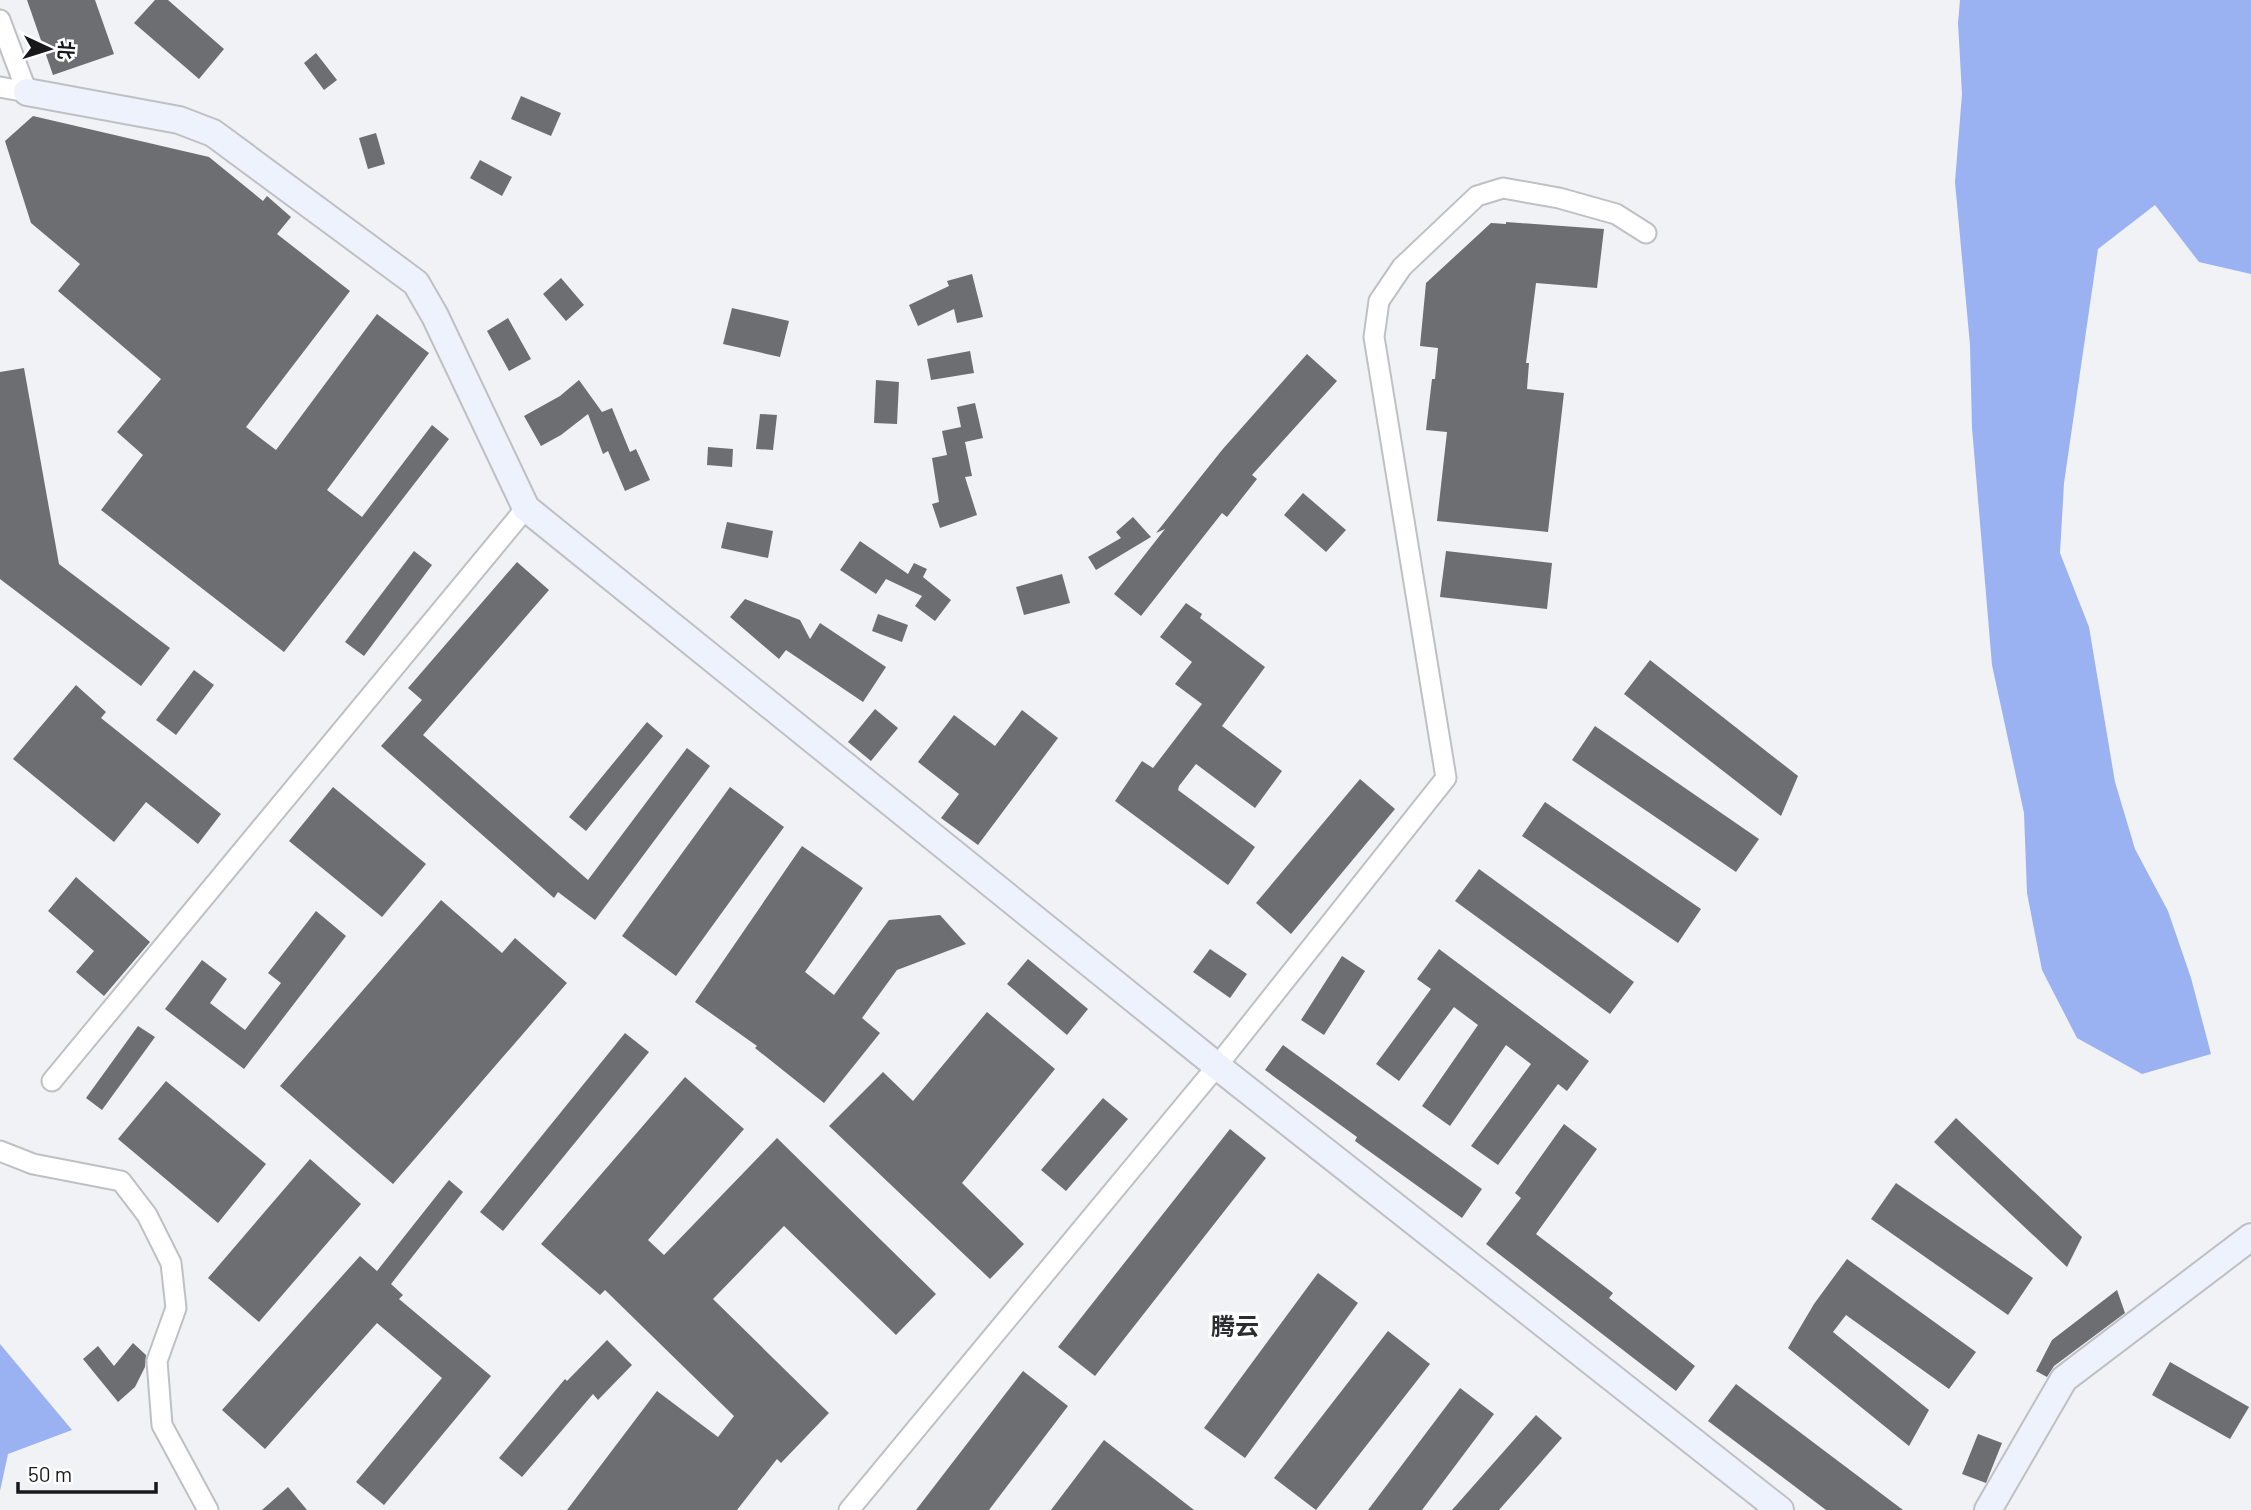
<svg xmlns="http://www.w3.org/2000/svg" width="2251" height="1510" font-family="Barlow,'Noto Sans SC',sans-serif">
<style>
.forest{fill:#9ab1f2}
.building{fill:#6d6e71}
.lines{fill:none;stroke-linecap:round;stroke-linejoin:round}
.street-casing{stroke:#bec0c3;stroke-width:23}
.secondary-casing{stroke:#bec0c3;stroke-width:30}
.street{stroke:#fff;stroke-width:19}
.secondary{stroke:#eef2fd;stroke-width:26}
.labels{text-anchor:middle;stroke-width:7;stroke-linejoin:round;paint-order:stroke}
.quarter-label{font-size:24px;font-weight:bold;fill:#2c2d30;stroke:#fff}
</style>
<rect width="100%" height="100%" fill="#f1f2f6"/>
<g class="forest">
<path d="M1960 0H2251V274L2199 262 2155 205 2098 249 2064 483 2060 553 2089 627 2115 782 2135 849 2168 911 2191 978 2211 1054 2142 1074 2077 1038 2042 970 2027 893 2024 813 1992 665 1972 428 1970 345 1955 182 1962 94 1958 23Z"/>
<path d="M0 1344 72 1430 8 1454 0 1491Z"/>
</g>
<g class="building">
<path d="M27 0H95L114 54 53 75Z"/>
<path d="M155 0H168L224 49 199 79 134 23Z"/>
<path d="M316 53 337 80 324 90 304 63Z"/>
<path d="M521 96 561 113 551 136 511 119Z"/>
<path d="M33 116 209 157 263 201 267 196 291 217 277 234 350 291 246 427 276 450 377 314 429 353 327 490 362 517 432 425 449 439 284 652 101 510 143 455 117 432 161 379 58 291 80 264 31 223 5 141Z"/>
<path d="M376 133 385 164 368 169 359 138Z"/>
<path d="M480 160 512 177 502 196 470 178Z"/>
<path d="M1506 222 1604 229 1597 288 1536 283 1526 363H1529L1527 389 1564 393 1548 532 1437 521 1447 432 1426 430 1432 379H1435L1438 348 1420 346 1426 283 1491 223 1506 224Z"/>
<path d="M972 274 983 317 957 323 954 309 918 326 909 305 949 286 947 281Z"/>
<path d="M561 278 584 305 566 321 543 294Z"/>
<path d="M732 308 789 321 780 357 723 344Z"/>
<path d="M508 318 531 359 509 371 487 331Z"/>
<path d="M970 351 974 373 931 380 927 359Z"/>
<path d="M1307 354 1337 381 1252 475 1257 479 1227 517 1222 513 1141 616 1114 594 1165 529 1156 533 1222 450Z"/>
<path d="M24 368 59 564 170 648 141 686 0 579V372Z"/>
<path d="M579 380 602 412 612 408 630 452 636 449 650 480 625 491 608 451 603 454 588 414 561 435 541 446 524 416 560 396Z"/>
<path d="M876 380 899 382 897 424 874 423Z"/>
<path d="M975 403 983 438 965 442 972 476 965 477 977 515 940 528 932 504 939 502 932 458 947 455 942 431 961 427 957 407Z"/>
<path d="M760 414 777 415 773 450 756 449Z"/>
<path d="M708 447 733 449 732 467 707 465Z"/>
<path d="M1303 493 1346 530 1326 552 1284 515Z"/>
<path d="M1133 517 1151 537 1096 570 1088 557 1121 538 1116 532Z"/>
<path d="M727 522 773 531 768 558 721 548Z"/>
<path d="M860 541 908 574 914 563 927 569 923 577 951 600 935 621 915 606 922 596 886 579 876 594 840 570Z"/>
<path d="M414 551 432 565 364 656 345 642Z"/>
<path d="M1446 551 1552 563 1547 609 1440 597Z"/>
<path d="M517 562 549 590 423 735 588 880 687 748 710 766 595 920 558 892 554 898 381 746 422 700 408 688Z"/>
<path d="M1062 574 1070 603 1024 615 1016 587Z"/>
<path d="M745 599 800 620 810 639 820 623 886 667 863 702 786 650 779 659 730 617Z"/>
<path d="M1186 603 1202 614 1200 618 1265 667 1222 726 1282 771 1255 808 1196 764 1179 786 1178 790 1255 847 1228 885 1115 801 1142 761 1153 768 1202 704 1175 684 1192 662 1160 637Z"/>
<path d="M878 614 908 625 902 642 872 631Z"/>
<path d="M1650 660 1798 776 1781 816 1624 694Z"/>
<path d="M194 670 214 685 176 735 156 720Z"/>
<path d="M76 685 106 712 101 718 221 814 198 844 146 802 114 842 13 759Z"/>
<path d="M875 709 898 728 871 761 848 742Z"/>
<path d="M1022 710 1058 738 978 845 941 818 959 794 918 762 954 715 995 746Z"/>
<path d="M647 722 663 736 586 831 569 817Z"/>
<path d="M1595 726 1759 839 1736 872 1572 760Z"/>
<path d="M1360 779 1395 809 1291 934 1256 903Z"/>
<path d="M333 787 426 864 382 917 289 841Z"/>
<path d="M730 787 784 827 676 976 622 936Z"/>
<path d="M1545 802 1701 909 1678 943 1522 836Z"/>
<path d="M802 846 863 888 805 972 834 995 889 920 940 915 966 944 897 970 862 1018 880 1033 824 1103 755 1048 757 1046 695 1002Z"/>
<path d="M1479 869 1634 982 1610 1014 1455 901Z"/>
<path d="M76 877 150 942 104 996 76 972 94 951 48 911Z"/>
<path d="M441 900 502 953 515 938 567 983 393 1184 280 1086Z"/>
<path d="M316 911 346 936 244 1069 165 1009 202 960 227 979 210 1003 245 1030 281 983 268 973Z"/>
<path d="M1210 949 1247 974 1230 998 1193 972Z"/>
<path d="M1439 949 1589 1061 1567 1091 1558 1084 1498 1165 1471 1146 1531 1064 1506 1045 1450 1126 1422 1106 1478 1025 1454 1007 1399 1081 1376 1064 1431 989 1417 979Z"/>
<path d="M1342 956 1365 971 1324 1035 1301 1020Z"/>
<path d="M1028 959 1088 1009 1067 1035 1007 984Z"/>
<path d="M987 1012 1055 1069 962 1183 1024 1244 990 1279 829 1126 883 1072 913 1101Z"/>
<path d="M138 1026 155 1037 102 1110 86 1098Z"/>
<path d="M625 1033 649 1052 503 1231 480 1212Z"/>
<path d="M1283 1045 1482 1189 1462 1218 1355 1141 1357 1137 1265 1070Z"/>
<path d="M685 1077 744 1129 648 1240 664 1255 777 1138 936 1294 896 1335 784 1226 713 1299 829 1413 781 1463 777 1459 737 1510H567L657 1391 718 1437 734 1416 605 1290 600 1295 541 1244Z"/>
<path d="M166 1081 266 1164 218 1223 118 1139Z"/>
<path d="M1103 1098 1128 1119 1066 1191 1041 1170Z"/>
<path d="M1956 1118 2082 1237 2067 1267 1934 1142Z"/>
<path d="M1564 1124 1597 1149 1536 1234 1613 1293 1609 1298 1695 1366 1676 1391 1486 1244 1521 1198 1515 1193Z"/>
<path d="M1230 1129 1266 1158 1095 1376 1058 1347Z"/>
<path d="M310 1159 361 1204 259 1322 208 1278Z"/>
<path d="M449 1180 463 1192 391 1284 403 1295 399 1299 491 1376 384 1505 356 1482 442 1378 377 1323 265 1449 222 1410 360 1256 377 1271Z"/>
<path d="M1896 1183 2033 1278 2008 1315 1871 1219Z"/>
<path d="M1847 1259 1976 1352 1949 1389 1846 1315 1833 1332 1929 1410 1909 1446 1788 1348 1814 1304Z"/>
<path d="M1318 1273 1358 1303 1245 1458 1204 1428Z"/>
<path d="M2117 1290 2125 1313 2054 1366 2047 1377 2036 1371 2052 1340Z"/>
<path d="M1388 1331 1430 1364 1316 1510 1274 1478Z"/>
<path d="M607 1340 632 1365 598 1400 593 1394 522 1477 499 1458 565 1379 567 1381Z"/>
<path d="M133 1343 146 1355 145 1367 135 1387 118 1402 83 1359 98 1346 114 1366Z"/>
<path d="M2170 1362 2249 1407 2230 1439 2152 1395Z"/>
<path d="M1023 1371 1068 1406 989 1510H916Z"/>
<path d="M1736 1384 1903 1510H1826L1708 1421Z"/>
<path d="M1460 1388 1494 1414 1422 1510H1368Z"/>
<path d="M1536 1415 1562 1438 1499 1510H1452Z"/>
<path d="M1978 1434 2002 1443 1986 1483 1962 1474Z"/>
<path d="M1104 1440 1194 1510H1051Z"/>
<path d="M288 1487 307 1510H262Z"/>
</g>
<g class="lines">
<defs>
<g id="street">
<path d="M0 20 27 92"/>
<path d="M0 87 27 92"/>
<path d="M52 1081 526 508"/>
<path d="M0 1151 33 1164 121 1181 147 1215 171 1263 176 1308 157 1361 162 1425 208 1510"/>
<path d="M849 1510 1217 1066 1446 778 1374 337 1379 301 1402 267 1477 196 1503 188 1559 198 1616 214 1646 233"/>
</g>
<g id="secondary">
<path d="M27 92 179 120 213 133 416 283 435 316 526 508 1217 1066 1780 1510"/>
<path d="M1988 1510 2064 1379 2251 1237"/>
</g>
</defs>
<use href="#street" class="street-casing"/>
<use href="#secondary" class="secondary-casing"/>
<use href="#street" class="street"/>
<use href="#secondary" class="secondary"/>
</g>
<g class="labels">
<g class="quarter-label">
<text x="1235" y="1335">腾云</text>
</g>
</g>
<g transform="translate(49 49) rotate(94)" stroke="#ffffff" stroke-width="5" paint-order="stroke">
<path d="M0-5L12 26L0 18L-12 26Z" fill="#18181a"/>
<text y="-10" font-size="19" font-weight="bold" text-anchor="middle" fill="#18181a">北</text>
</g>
<path d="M18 1482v10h138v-10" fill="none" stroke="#18181a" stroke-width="3.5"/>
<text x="28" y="1482" font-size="21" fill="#18181a" stroke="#ffffff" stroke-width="5" paint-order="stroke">50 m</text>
</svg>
